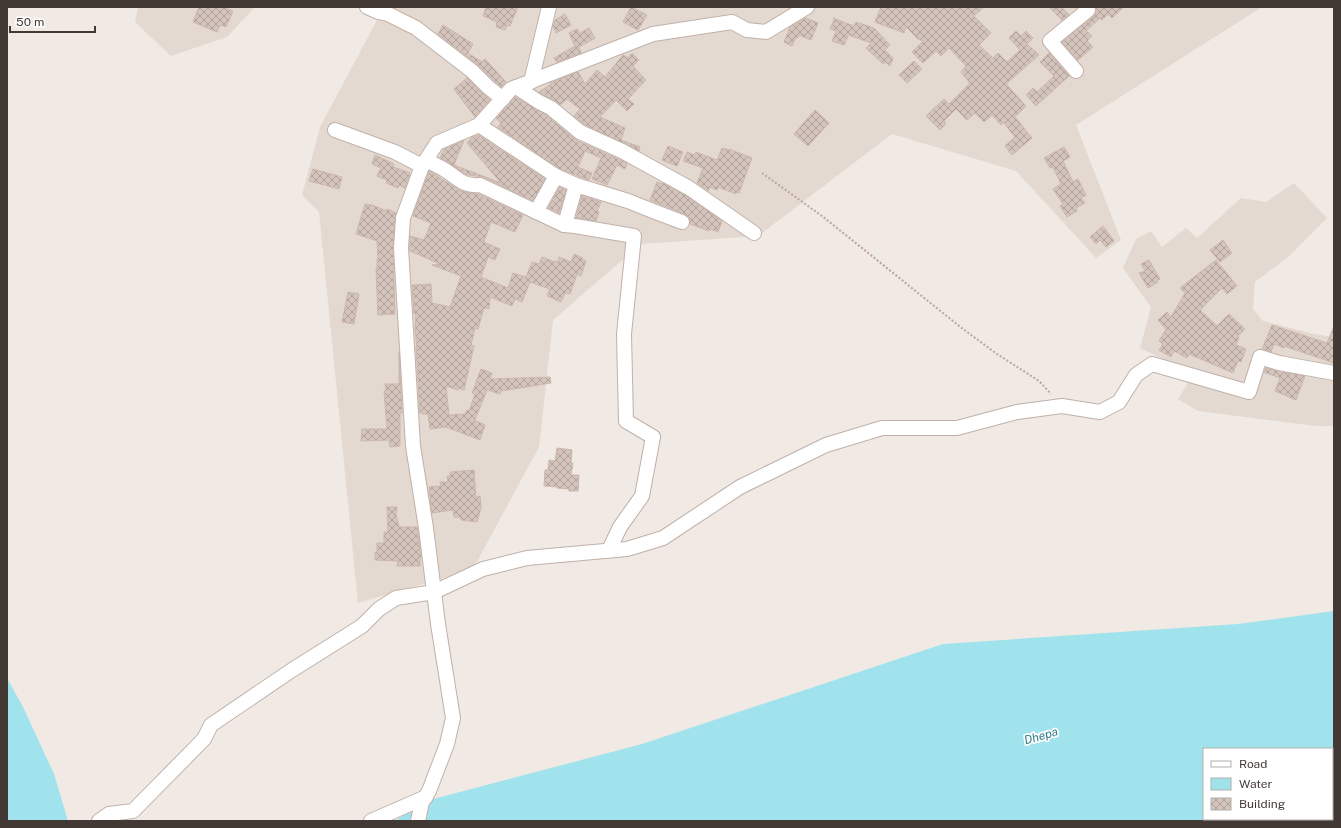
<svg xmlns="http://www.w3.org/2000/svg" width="1341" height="828" font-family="'Public Sans',sans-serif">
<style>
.residential{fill:#e4d9d1}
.water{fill:#a1e3ec}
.building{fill:url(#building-cross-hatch);stroke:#ccb7ad}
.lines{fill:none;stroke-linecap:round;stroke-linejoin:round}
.minor-casing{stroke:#bfb1a9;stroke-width:16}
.path{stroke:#bda598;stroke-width:2;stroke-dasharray:2 2;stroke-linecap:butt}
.minor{stroke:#fff;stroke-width:14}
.labels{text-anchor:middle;stroke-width:3.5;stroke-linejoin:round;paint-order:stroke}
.water-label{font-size:12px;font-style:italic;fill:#2b7e8a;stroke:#fff}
</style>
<defs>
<pattern id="building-cross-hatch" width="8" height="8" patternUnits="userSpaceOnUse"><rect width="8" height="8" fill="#d5c4bc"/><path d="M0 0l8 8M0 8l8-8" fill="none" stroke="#aea09a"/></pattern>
</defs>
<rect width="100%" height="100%" fill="#f1e9e3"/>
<g class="residential">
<path d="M138 7H255L227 37 171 56 135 22Z"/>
<path d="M384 7H1262L1076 125 1121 240 1096 258 1016 171 892 134 758 236 641 244 553 320 539 447 473 569 358 603 319 212 302 195 320 127Z"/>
<path d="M1294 183 1327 218 1288 257 1255 282 1253 309 1263 321 1314 334 1334 337V426H1316L1198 411 1178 399 1194 373 1140 348 1151 307 1123 268 1136 239 1151 231 1162 247 1186 228 1197 238 1241 198 1266 202Z"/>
</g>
<g class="water">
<path d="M1334 611V818H1332V749H1204V819H1328L1319 821H395L422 802 642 744 943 644 1238 624Z"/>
<path d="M7 678 23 707 54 774 68 821H7Z"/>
</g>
<g class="building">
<path d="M199 7H223L233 11 226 27 220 25 217 32 193 22Z"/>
<path d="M486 7H518L510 26 507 25 505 30 496 27 497 22 483 16Z"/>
<path d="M631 7 647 15 638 30 623 22Z"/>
<path d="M881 7H984L974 16 991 33 979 45 993 58 998 53 1007 62 1020 50 1009 38 1016 31 1021 36 1026 31 1033 38 1027 44 1039 55 1006 84 1026 106 1015 117 1032 138 1012 155 1005 146 1015 137 1003 122 1001 125 992 115 984 122 975 113 967 120 956 109 944 121 946 124 940 130 926 116 944 99 949 104 970 83 961 72 966 66 949 48 941 56 936 51 923 63 912 52 923 41 918 39 906 27 904 33 875 22Z"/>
<path d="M1049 7H1062L1069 15 1062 20Z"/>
<path d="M1096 7H1124L1112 18 1108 14 1102 20 1100 18 1086 31 1092 36 1087 41 1093 47 1078 60 1062 42 1093 17 1096 12Z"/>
<path d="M565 14 571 25 556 33 553 26 555 20Z"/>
<path d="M806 18 818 23 811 40 799 35 798 38 796 37 792 46 784 42 790 27Z"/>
<path d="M833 18 854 26 856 22 874 28 890 45 885 50 893 58 890 66 885 62 883 64 866 48 871 43 851 36 849 34 844 45 832 41 836 31 830 29 834 20 836 21Z"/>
<path d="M443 25 473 44 468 53 482 62 485 59 506 82 501 87 477 64 438 34Z"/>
<path d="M589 28 595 38 579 47 581 53 557 62 554 58 575 46 569 33 577 29 580 33Z"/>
<path d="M632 53 639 60 633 66 646 80 628 99 634 104 627 111 616 100 600 117 625 128 621 140 640 147 639 151 585 125 574 116 580 109 567 99 560 105 539 92 551 84 550 83 578 72 585 84 597 70 605 77 623 55 628 58Z"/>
<path d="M1049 53 1069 76 1036 106 1026 95 1033 88 1037 92 1054 76 1040 62Z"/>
<path d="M914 61 922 69 907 83 899 75Z"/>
<path d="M467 78 490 100 475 117 454 89Z"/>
<path d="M515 97 546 115 576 140 627 163 625 169 617 165 607 185 592 179 601 158 585 151 578 167 592 173 589 180 560 169 498 127 501 123 496 118Z"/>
<path d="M815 110 829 123 808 146 794 134Z"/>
<path d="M478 135 545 179 533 201 484 177 468 175 440 158 444 149 464 140 454 165 501 183 467 143 471 138Z"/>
<path d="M668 146 683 152 677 166 662 160Z"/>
<path d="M1064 147 1070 157 1063 161 1073 182 1078 179 1086 195 1081 198 1085 203 1076 208 1077 211 1067 217 1060 206 1063 204 1053 189 1061 184 1053 167 1050 168 1044 158Z"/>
<path d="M722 148 729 150V149L752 158 739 193 736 192V194L718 187 717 190 710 187 708 191 707 190 697 183 703 168 683 161 687 152 695 155 696 152 717 160Z"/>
<path d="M375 155 394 164 393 167 410 173 405 188 399 185 398 188 386 183 387 180 377 176 381 168 372 164Z"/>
<path d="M313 169 342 177 339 189 309 181Z"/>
<path d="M429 171 461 191 468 193 478 194 523 215 515 232 491 222 484 242 500 249 495 260 488 257 481 277 508 288 513 273 526 277 532 262 539 264 542 257 555 262V261L558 262 559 257 571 262 574 254 583 258 582 260 586 261 581 276 577 274 570 294 565 293 561 302 547 296 550 289 530 282 522 302 515 299 512 306 490 297 489 309 484 308 478 329 475 328 471 345 474 346 464 390 458 388V390L446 386 449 415 465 414 467 410 469 411 475 394 472 393 481 369 492 373 490 379 550 377 551 383 501 391 500 394 487 390 475 420 476 421 485 425 480 440 446 427 430 429 428 414H422V413H420L416 347H417L415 329 416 314H414L412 285 431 284 432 303 450 307 459 282H461L459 281 461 276 432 265 440 264 410 251V236L424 240 431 223 413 216Z"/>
<path d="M657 182 662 184 663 183 685 195 722 221 718 232 710 229 709 231 690 224 689 217 685 214 650 200Z"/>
<path d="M560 187 566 190 559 213 556 212 557 211 548 208Z"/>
<path d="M582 196 601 202 597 211 599 212 596 221 576 218Z"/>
<path d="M365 204 372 205 387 211V209L396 213 393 247 395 314 378 315 376 269H377V259H378L377 241 356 234Z"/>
<path d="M1103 226 1114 241 1106 247 1100 240 1096 244 1090 237Z"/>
<path d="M1223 240 1232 253 1220 262 1210 250Z"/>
<path d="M1149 260 1160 279 1157 280 1158 282 1148 288 1139 273 1145 271 1141 264Z"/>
<path d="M1216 260 1237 286 1227 294 1222 288 1200 310 1217 326 1229 314 1245 329 1238 336 1239 337 1236 345 1246 349 1241 362 1238 361 1233 373 1189 354 1187 358 1174 351 1171 357 1159 350 1163 344 1159 341 1166 329 1158 320 1167 312 1171 317 1185 293 1180 288Z"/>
<path d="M348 292 359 294 354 324 342 322Z"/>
<path d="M1272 325 1327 343 1334 326V363L1284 346V348L1274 344 1271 352 1262 349Z"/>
<path d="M399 352 402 413H400V446L390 447 389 440 361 441 362 429H387L384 391H386L385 384H399Z"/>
<path d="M1266 368 1277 371 1305 376 1296 400 1275 391 1280 378 1264 372Z"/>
<path d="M557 448 572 450 571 463H573L571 475H579L578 491H569V489L557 488 558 487 544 486 545 470H548L549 460 555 461Z"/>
<path d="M474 470 476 497 480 496 481 508 477 522 461 520 460 517H454L453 510 432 513 429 487 441 486 440 482H448L447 476H450V472Z"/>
<path d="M387 507H397L396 514 399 527H417L421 557 420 558V566H397L398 561 375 560V552H377V543H384V532H388Z"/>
</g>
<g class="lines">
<defs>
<g id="minor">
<path d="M367 7 378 12 388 14 416 28 472 71 488 87 503 99"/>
<path d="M1076 71 1050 41 1088 10 1085 7"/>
<path d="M531 82 549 7"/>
<path d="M516 87 539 102 551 108 580 132 622 151 689 188 754 233"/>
<path d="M479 125 556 176 576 185 628 201 653 211 682 222"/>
<path d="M335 130 395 152 422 166 428 161C434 164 440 167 445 170 458 178 463 187 480 185L564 225 575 226 634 236 624 334 626 421 653 437 642 496 620 527 609 550"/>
<path d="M536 212 556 176"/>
<path d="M564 225 567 217 576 185"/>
<path d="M99 821 109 814 133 811 204 739 211 725 292 670 362 626 379 609 396 598 434 592 483 569 527 558 627 549 663 538 740 487 826 445 882 428H957L1017 412 1062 406 1100 412 1119 402 1136 375 1152 364 1249 392 1260 357 1279 363 1334 373"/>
<path d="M371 821 426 797"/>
<path d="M418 821 422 802 429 791 447 744 453 718 438 624 426 528 413 446 401 248 403 218 422 166 437 143 479 125 511 89 653 34 732 22 747 30 766 32 807 7"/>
</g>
</defs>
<use href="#minor" class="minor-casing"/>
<path class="path" d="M762 173 822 216 963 329 997 354 1039 381 1051 394"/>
<use href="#minor" class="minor"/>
</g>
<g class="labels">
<g class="water-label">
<text transform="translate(1041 736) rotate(-16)" y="4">Dhepa</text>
</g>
</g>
<rect width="1341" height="828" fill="none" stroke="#423834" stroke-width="16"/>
<rect x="1203" y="748" width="130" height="72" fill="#ffffff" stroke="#b3afae"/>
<rect x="1211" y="761" width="20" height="6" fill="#ffffff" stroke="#b3afae"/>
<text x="1239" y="768" font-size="12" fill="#423834">Road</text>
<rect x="1211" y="778" width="20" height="12" fill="#a1e3ec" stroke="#b3afae"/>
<text x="1239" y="788" font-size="12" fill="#423834">Water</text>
<rect x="1211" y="798" width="20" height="12" fill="url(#building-cross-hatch)" stroke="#b3afae"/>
<text x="1239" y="808" font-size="12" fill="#423834">Building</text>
<path d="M10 26v6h85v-6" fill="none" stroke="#423834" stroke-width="2"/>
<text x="16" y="26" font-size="12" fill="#423834" stroke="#ffffff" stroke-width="3" paint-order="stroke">50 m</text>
</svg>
